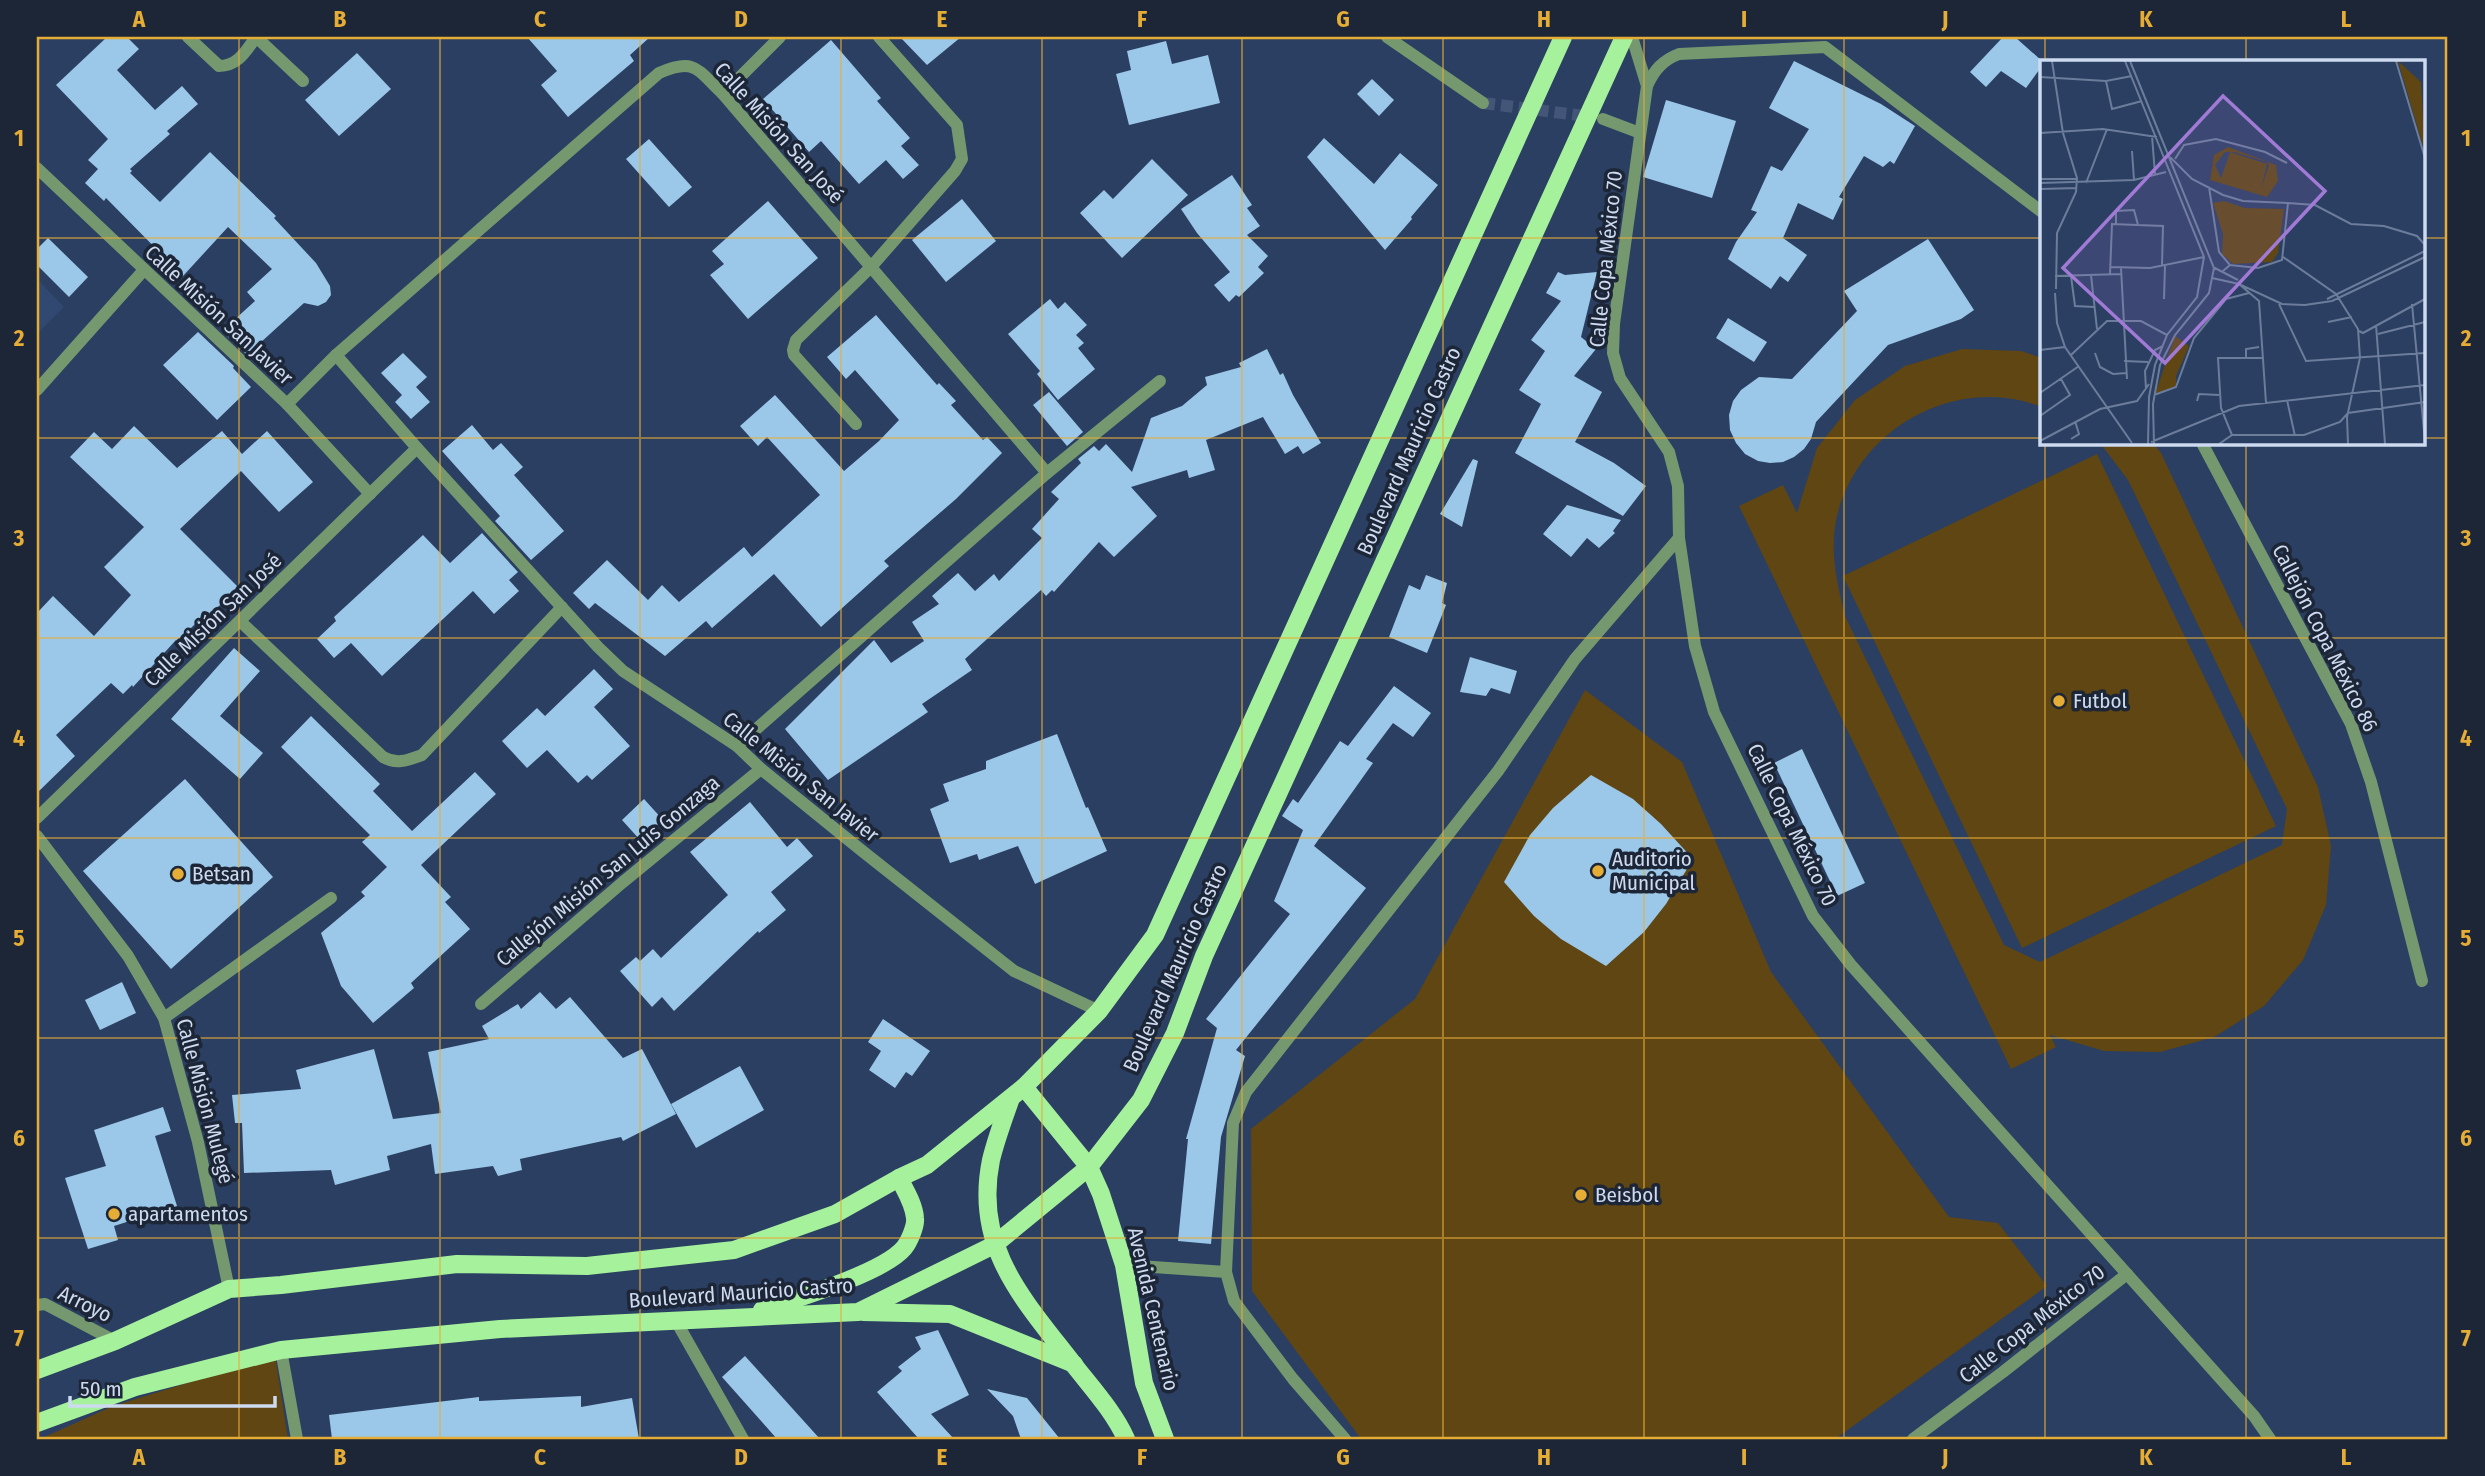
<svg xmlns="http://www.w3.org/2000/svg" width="2485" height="1476" font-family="'Fira Sans Condensed',sans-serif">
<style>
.built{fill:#314871}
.green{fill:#5f4612}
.building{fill:#9bc7e8}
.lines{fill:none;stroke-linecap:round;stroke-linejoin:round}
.minor-tunnel{stroke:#435677;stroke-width:12;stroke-dasharray:12 6;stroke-linecap:butt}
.minor{stroke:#75986f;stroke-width:12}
.major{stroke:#a6f19b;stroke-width:18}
.grid{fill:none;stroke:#e6ad36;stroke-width:2;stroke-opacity:0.55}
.poi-dot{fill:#e6ad36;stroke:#1d2636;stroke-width:2.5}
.labels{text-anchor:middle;stroke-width:7;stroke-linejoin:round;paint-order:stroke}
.street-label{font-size:21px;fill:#cddaf0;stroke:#1d2636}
.poi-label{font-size:21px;fill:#cddaf0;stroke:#1d2636;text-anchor:start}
.inset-road{fill:none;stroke:#6c7d9b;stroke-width:2}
.view{fill:#a07ad5;fill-opacity:0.15;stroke:#a07ad5;stroke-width:3.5}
.inset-edge{fill:none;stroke:#cddaf0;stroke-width:3.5}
.neatline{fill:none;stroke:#e6ad36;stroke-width:2.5}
.grid-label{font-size:23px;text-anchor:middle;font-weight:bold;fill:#e6ad36}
</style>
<rect width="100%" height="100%" fill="#2b3f62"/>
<path class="built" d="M37 279 64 307 38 333 37 332Z"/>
<g class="green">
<path d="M1962 349 2021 351 2042 358V407C1957 374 1859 427 1837 516 1829 550 1837 583 1845 616L2004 945 2040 962 2282 845 2287 809 2128 480 2100 443H2153L2161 453 2318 787 2331 846 2326 905 2303 960 2264 1006 2214 1037 2160 1052 2104 1051 2050 1035 2056 1047 2011 1069 1739 506 1783 485 1797 513 1817 448 1855 400 1905 366Z"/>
<path d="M2097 454 2276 826 2022 948 1843 576Z"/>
<path d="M1585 690 1682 762 1771 972 1949 1217 1998 1223 2047 1286 1835 1439H1361L1252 1291 1251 1129 1415 999Z"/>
<path d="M275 1356 288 1439H40L113 1406Z"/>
</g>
<g class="building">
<path d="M107 37H127L139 49 117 70 155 110 182 86 198 104 167 131 170 134 130 169 132 171 130 173 160 202 210 152 276 216 274 218 316 263 330 286 331 295 326 302 318 306 304 303 247 355 222 331 255 301 247 292 272 269 228 227 183 276 106 198 104 201 85 183 98 169 88 160 108 139 56 85Z"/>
<path d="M527 37H650L630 55 634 61 568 117 541 85 557 71Z"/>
<path d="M900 37H961L927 65Z"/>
<path d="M2003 37H2015L2042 61V66L2026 88 2001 71 1986 87 1970 72Z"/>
<path d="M831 40 881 98 877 101 910 138 901 146 919 165 903 179 886 160 859 184 821 141 809 152 763 99Z"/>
<path d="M1166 41 1172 64 1208 55 1220 103 1129 125 1116 74 1131 70 1127 51Z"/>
<path d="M357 53 391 89 339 136 305 100Z"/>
<path d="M1794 61 1881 104 1915 126 1894 164 1890 161 1883 167 1864 156 1839 197 1843 199 1833 220 1798 203 1783 238 1807 255 1788 282 1780 276 1771 289 1728 259 1736 242 1757 212 1751 210 1771 166 1782 171 1809 129 1769 108Z"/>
<path d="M1372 79 1394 100 1379 116 1357 94Z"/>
<path d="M1666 100 1736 121 1712 198 1643 177Z"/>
<path d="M1324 138 1374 184 1400 153 1438 185 1411 217 1412 219 1385 250 1307 157Z"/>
<path d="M649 139 692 187 669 207 626 159Z"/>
<path d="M1152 159 1188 195 1122 258 1080 213 1104 190 1113 199Z"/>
<path d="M1232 175 1252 205 1247 208 1260 226 1247 235 1268 256 1258 267 1264 273 1239 297 1236 295 1229 302 1214 285 1230 272 1197 233 1181 209Z"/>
<path d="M962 199 996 241 946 282 912 240Z"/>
<path d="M768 201 818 258 748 319 710 275 724 264 712 251Z"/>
<path d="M48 238 88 277 69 297 37 265V249Z"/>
<path d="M1928 239 1974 310 1961 319 1888 345 1816 422 1811 439 1804 449 1794 457 1783 462 1770 463 1758 461 1745 454 1736 443 1730 430 1729 415 1733 401 1741 390 1759 377 1792 379 1857 311 1844 291Z"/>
<path d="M1558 272 1565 275 1597 272 1581 337 1596 349 1574 376 1602 392 1575 442 1614 463 1646 486 1623 516 1515 453 1541 404 1519 390 1545 351 1531 340 1561 301 1546 293Z"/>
<path d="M1050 299 1058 309 1065 302 1087 325 1076 335 1084 343 1078 348 1095 369 1058 400 1037 374 1040 371 1008 334Z"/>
<path d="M876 315 937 385 939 383 956 401 951 405 983 440 987 437 1002 453 956 499 884 561 889 566 821 627 774 574 712 628 706 621 665 656 595 603 589 609 573 593 607 560 648 600 662 585 679 602 744 547 752 557 820 495 767 437 758 446 740 426 775 395 844 471 879 441 899 420 855 370 846 379 827 357Z"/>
<path d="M1728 318 1767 342 1754 362 1716 338Z"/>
<path d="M198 332 234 366 233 368 251 387 217 420 163 365Z"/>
<path d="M1267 349 1280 375 1283 373 1293 395 1321 443 1303 454 1298 446 1285 454 1263 417 1206 440 1215 470 1189 478 1187 470 1131 487 1157 516 1114 557 1099 542 1054 592 1052 590 1046 596 1041 590 965 659 972 670 922 704 928 712 828 780 785 729 874 640 891 663 924 641 912 622 939 604 932 596 958 573 975 591 994 574 999 581 1042 538 1032 529 1059 499 1051 492 1081 463 1078 459 1094 446 1099 451 1106 444 1132 472 1151 418 1182 406 1207 385 1205 377 1241 367 1239 363Z"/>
<path d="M403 353 427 377 416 387 430 402 411 419 395 402 402 395 381 373Z"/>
<path d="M1049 392 1083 432 1067 446 1033 405Z"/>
<path d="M472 425 493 450 501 443 523 467 514 475 564 531 531 560 495 521 500 516 442 451Z"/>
<path d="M134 426 177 468 222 431 242 454 267 431 313 482 279 512 241 471 180 529 238 587 209 616H203L177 642 176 640 133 687 132 685 123 694 111 683 56 735 75 756 37 793V613L53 596 94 636 131 595 104 567 144 527 70 457 94 432 112 449Z"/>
<path d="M1473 459 1478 461 1462 527 1440 514Z"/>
<path d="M1567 505 1621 520 1613 531 1615 533 1599 548 1587 538 1571 557 1543 534Z"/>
<path d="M482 533 518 572 509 580 519 591 494 614 473 591 382 676 351 643 334 658 317 639 336 621 334 617 423 535 450 563Z"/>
<path d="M1426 575 1447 583 1442 603 1446 605 1427 653 1389 637 1409 585 1420 590Z"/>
<path d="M234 648 260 671 220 716 263 753 240 779 171 719Z"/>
<path d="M1470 657 1517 671 1510 694 1491 688 1486 696 1460 692Z"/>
<path d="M594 669 613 689 594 707 630 746 592 780 587 775 578 783 547 750 527 768 502 741 537 708 545 716Z"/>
<path d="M1394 686 1431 713 1413 737 1393 723 1366 759 1373 763 1314 846 1366 888 1236 1050 1245 1056 1221 1137 1211 1244 1178 1241 1188 1139H1186L1217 1028 1206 1019 1290 914 1274 901 1303 830 1282 816 1293 799 1298 803 1340 741 1348 746Z"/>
<path d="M311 716 380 784 373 791 412 831 475 772 496 794 421 865 451 897 445 902 470 929 411 983 414 988 373 1023 341 986 321 933 365 896 361 892 387 867 362 842 370 835 281 747Z"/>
<path d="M1057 734 1086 808 1088 807 1107 851 1035 884 1018 846 979 860 977 854 950 863 930 809 949 801 943 784 986 769V761Z"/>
<path d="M1802 749 1865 883 1837 896 1774 763Z"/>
<path d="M1591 775 1633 799 1661 824 1693 859 1666 904 1644 932 1606 966 1561 939 1534 916 1504 882 1530 835 1553 808Z"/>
<path d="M185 779 273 877 171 969 83 871Z"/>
<path d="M644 799 663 820 641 841 622 820Z"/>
<path d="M750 802 787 847 797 838 813 856 771 892 786 910 759 933 758 931 674 1011 662 997 652 1007 620 971 636 957 640 961 653 949 661 958 728 895 690 852Z"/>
<path d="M122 982 136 1013 100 1030 85 1000Z"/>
<path d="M540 992 556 1009 570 997 623 1058 642 1049 676 1114 623 1141 621 1137 520 1159 522 1170 498 1176 493 1166 435 1174 431 1144 387 1156 390 1170 335 1185 331 1170 244 1173 242 1123H235L232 1095 301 1089 296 1070 374 1049 393 1119 441 1113 428 1052 489 1039 482 1026 518 1004 521 1009Z"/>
<path d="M883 1019 930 1051 912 1076 906 1072 895 1088 869 1070 881 1051 868 1042Z"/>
<path d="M740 1066 764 1110 696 1148 671 1104Z"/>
<path d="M163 1107 171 1131 155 1136 177 1206 114 1226 118 1240 88 1249 65 1178 106 1166 94 1130Z"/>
<path d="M938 1330 969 1395 931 1414 954 1439H919L877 1392 902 1371 898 1367 921 1349 915 1337Z"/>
<path d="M745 1356 820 1439H777L722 1377Z"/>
<path d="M987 1389 1027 1398 1060 1439H1021L1013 1416Z"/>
<path d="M581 1396V1407L632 1398 639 1439H332L329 1415 479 1397V1401Z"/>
</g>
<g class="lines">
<path class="minor-tunnel" d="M1483 103 1593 117"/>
<g class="minor">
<path d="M188 37 219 66C238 66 246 51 256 37L303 81"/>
<path d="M1387 37 1483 103"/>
<path d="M1632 37 1647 86 1614 324 1613 353 1620 378 1669 452 1678 486 1679 538 1695 646 1714 712 1813 916 1851 965 2127 1274 2003 1372 1913 1439"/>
<path d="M1647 86C1654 70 1663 60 1679 54L1825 47 2042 212"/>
<path d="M723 94 780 37"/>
<path d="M1603 119 1640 133"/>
<path d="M37 168 287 404 370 494"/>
<path d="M336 355 417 448 598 647 623 671 737 746 761 769 861 850 1014 971 1099 1011"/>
<path d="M37 390 143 271"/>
<path d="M287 404 336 355 659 73C696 57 697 70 723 94L1047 473 737 746"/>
<path d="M856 424 794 355 793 350 796 340 871 267 955 171 962 159 957 125 879 37"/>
<path d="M2202 443 2351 724 2371 782 2422 981"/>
<path d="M1047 473 1160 381"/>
<path d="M240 621 383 757C397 765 408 760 422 755L562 607"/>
<path d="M37 818 417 448"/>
<path d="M37 836 128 956 164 1018 198 1142 229 1289"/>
<path d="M481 1004 623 882 761 769"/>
<path d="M164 1018 331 898"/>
<path d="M1124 1265 1226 1272 1234 1301 1293 1379 1345 1439"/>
<path d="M1226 1272 1233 1123 1246 1092 1498 771 1575 659 1679 538"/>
<path d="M2127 1274 2254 1416 2270 1439"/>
<path d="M37 1305 45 1304 115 1341"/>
<path d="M676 1321 743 1439"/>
<path d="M281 1350 297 1439"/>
</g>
<g class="major">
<path d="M1024 1087 1089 1167 1101 1194 1124 1265 1144 1383 1165 1439"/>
<path d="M1011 1098C1004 1118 996 1139 991 1160 973 1248 1024 1300 1074 1365 1092 1388 1114 1412 1126 1439"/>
<path d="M762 1310C795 1299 883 1273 904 1248 909 1242 916 1226 915 1218 914 1204 905 1190 899 1178"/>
<path d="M863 1312 950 1314 1074 1364"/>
<path d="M37 1370 115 1341 229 1289 281 1285 457 1264 587 1266 734 1250 835 1214 899 1178 927 1165 1024 1087 1099 1011 1155 935 1563 37"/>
<path d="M37 1423 135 1387 281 1350 500 1329 858 1312 994 1245 1089 1167 1141 1100 1175 1033 1204 956 1624 37"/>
</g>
</g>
<path class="grid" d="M239 37V1439M440 37V1439M640 37V1439M841 37V1439M1042 37V1439M1242 37V1439M1443 37V1439M1644 37V1439M1844 37V1439M2045 37V61M2246 37V61M37 238H2042M2424 238H2448M37 438H2042M2424 438H2448M2045 443V1439M2246 443V1439M37 638H2448M37 838H2448M37 1038H2448M37 1238H2448"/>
<g class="poi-dot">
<circle cx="2059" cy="701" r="7"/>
<circle cx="1598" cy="871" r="7"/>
<circle cx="178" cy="874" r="7"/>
<circle cx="1581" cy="1195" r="7"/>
<circle cx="114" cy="1214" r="7"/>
</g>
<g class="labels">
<g class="street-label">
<text transform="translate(779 133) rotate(48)" y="7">Calle Misión San José</text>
<text transform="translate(1606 259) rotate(-84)" y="7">Calle Copa México 70</text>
<text transform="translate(219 315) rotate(43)" y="7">Calle Misión San Javier</text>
<text transform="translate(1409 451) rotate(-66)" y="7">Boulevard Mauricio Castro</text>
<text transform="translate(213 620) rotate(-44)" y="7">Calle Misión San José</text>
<text transform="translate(2325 638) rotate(63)" y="7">Callejón Copa México 86</text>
<text transform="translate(801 777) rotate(39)" y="7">Calle Misión San Javier</text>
<text transform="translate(1792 825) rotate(64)" y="7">Calle Copa México 70</text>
<text transform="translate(608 871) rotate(-40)" y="7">Callejón Misión San Luis Gonzaga</text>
<text transform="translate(1175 968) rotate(-66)" y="7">Boulevard Mauricio Castro</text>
<text transform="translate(205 1101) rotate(75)" y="7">Calle Misión Mulegé</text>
<text transform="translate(741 1293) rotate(-4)" y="7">Boulevard Mauricio Castro</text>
<text transform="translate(85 1304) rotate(26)" y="7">Arroyo</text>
<text transform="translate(1153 1309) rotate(77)" y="7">Avenida Centenario</text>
<text transform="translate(2032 1324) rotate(-38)" y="7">Calle Copa México 70</text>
</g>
<g class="poi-label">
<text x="2073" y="708">Futbol</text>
<text x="1612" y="866">Auditorio<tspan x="1612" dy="24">Municipal</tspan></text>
<text x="192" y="881">Betsan</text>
<text x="1595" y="1202">Beisbol</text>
<text x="128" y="1221">apartamentos</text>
</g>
</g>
<g transform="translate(2040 60)">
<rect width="385" height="385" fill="#2b3f62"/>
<path d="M358 1 381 22 385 93ZM188 87 236 105 238 121 227 137 170 120 174 95ZM185 92H194L227 102 229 105 221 129 227 104 190 92 181 118 175 105ZM184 141 205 148 244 149 238 193 232 202 193 204 182 194 183 174 173 143ZM135 276 149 286 136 316V326L115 334Z" fill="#5f4612" fill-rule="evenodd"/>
<path class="inset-road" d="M12 1 23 73 37 118 36 132 17 173 16 229M85 1 164 197 157 237 127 275 115 305 109 337 108 384M90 1 174 208 169 233 135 275 120 305 113 344 114 384M356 1 385 98M0 17 66 21 92 16M66 21 72 49 102 41M0 73 63 69 117 77M112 76 115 114M92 91 94 120M130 97 152 119 183 135 203 141 248 143 242 200 218 208 190 205 183 211M135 99 144 85 176 79 225 92 247 103M0 119H37M0 123 94 120 126 112M46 123 67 69M169 127 179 192 190 205M0 129 37 128M248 143 275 145 311 164 344 166 377 176 385 185M76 164V151L94 150 98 165M243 197 296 234 318 269 320 298 307 357 308 384M70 207 110 208 164 197M173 207 198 220M81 208 87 319M70 214 72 164 123 166 122 205M51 215 57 269M15 216 81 214M31 216 35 246 54 247M172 218 199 224 242 244 265 245 292 241 385 197M199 224 219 241 226 343M15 233 17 263 25 287 92 383M124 239 125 205M287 239 385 191M239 244 266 301 385 293M372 244 385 382M288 262 312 257M336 265 345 384M319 271 323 273 385 239M338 274 385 262M0 290 25 287M55 293 60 307 73 314 87 313M31 295 67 261H101L127 275M206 298V289L219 287M84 301 108 302M106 329 105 311 115 290 123 286M0 333 39 306M114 335 136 327 154 278 186 239 209 233M247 340 255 376M157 341 159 334 179 335M0 356 30 335 21 319M192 375 181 348 178 298H222M31 379 39 374 35 361M0 381 60 349 97 341 109 324M111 382 199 346 385 325M179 384 192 375H264L300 362 308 353 385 342"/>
<path class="view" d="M183 36 285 131 125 303 23 208Z"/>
<rect width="385" height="385" class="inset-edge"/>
</g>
<rect width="2485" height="1476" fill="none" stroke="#1d2636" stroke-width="77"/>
<path d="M70 1396v10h205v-10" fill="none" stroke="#cddaf0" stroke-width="3.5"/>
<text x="80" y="1396" font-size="21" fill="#cddaf0" stroke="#1d2636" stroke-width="5" paint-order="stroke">50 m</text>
<rect x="38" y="38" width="2408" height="1400" class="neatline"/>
<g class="grid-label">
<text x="139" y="27">A</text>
<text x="340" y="27">B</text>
<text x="540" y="27">C</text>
<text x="741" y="27">D</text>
<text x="942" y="27">E</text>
<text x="1142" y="27">F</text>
<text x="1343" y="27">G</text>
<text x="1544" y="27">H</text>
<text x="1744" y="27">I</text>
<text x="1945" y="27">J</text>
<text x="2146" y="27">K</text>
<text x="2346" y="27">L</text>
<text x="19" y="146">1</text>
<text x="2466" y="146">1</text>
<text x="19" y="346">2</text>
<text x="2466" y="346">2</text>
<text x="19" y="546">3</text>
<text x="2466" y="546">3</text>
<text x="19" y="746">4</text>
<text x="2466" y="746">4</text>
<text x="19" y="946">5</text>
<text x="2466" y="946">5</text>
<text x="19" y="1146">6</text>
<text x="2466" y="1146">6</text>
<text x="19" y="1346">7</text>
<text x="2466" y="1346">7</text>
<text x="139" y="1465">A</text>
<text x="340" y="1465">B</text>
<text x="540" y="1465">C</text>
<text x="741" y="1465">D</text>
<text x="942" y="1465">E</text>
<text x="1142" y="1465">F</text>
<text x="1343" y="1465">G</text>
<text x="1544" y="1465">H</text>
<text x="1744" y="1465">I</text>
<text x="1945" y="1465">J</text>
<text x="2146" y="1465">K</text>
<text x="2346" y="1465">L</text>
</g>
</svg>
